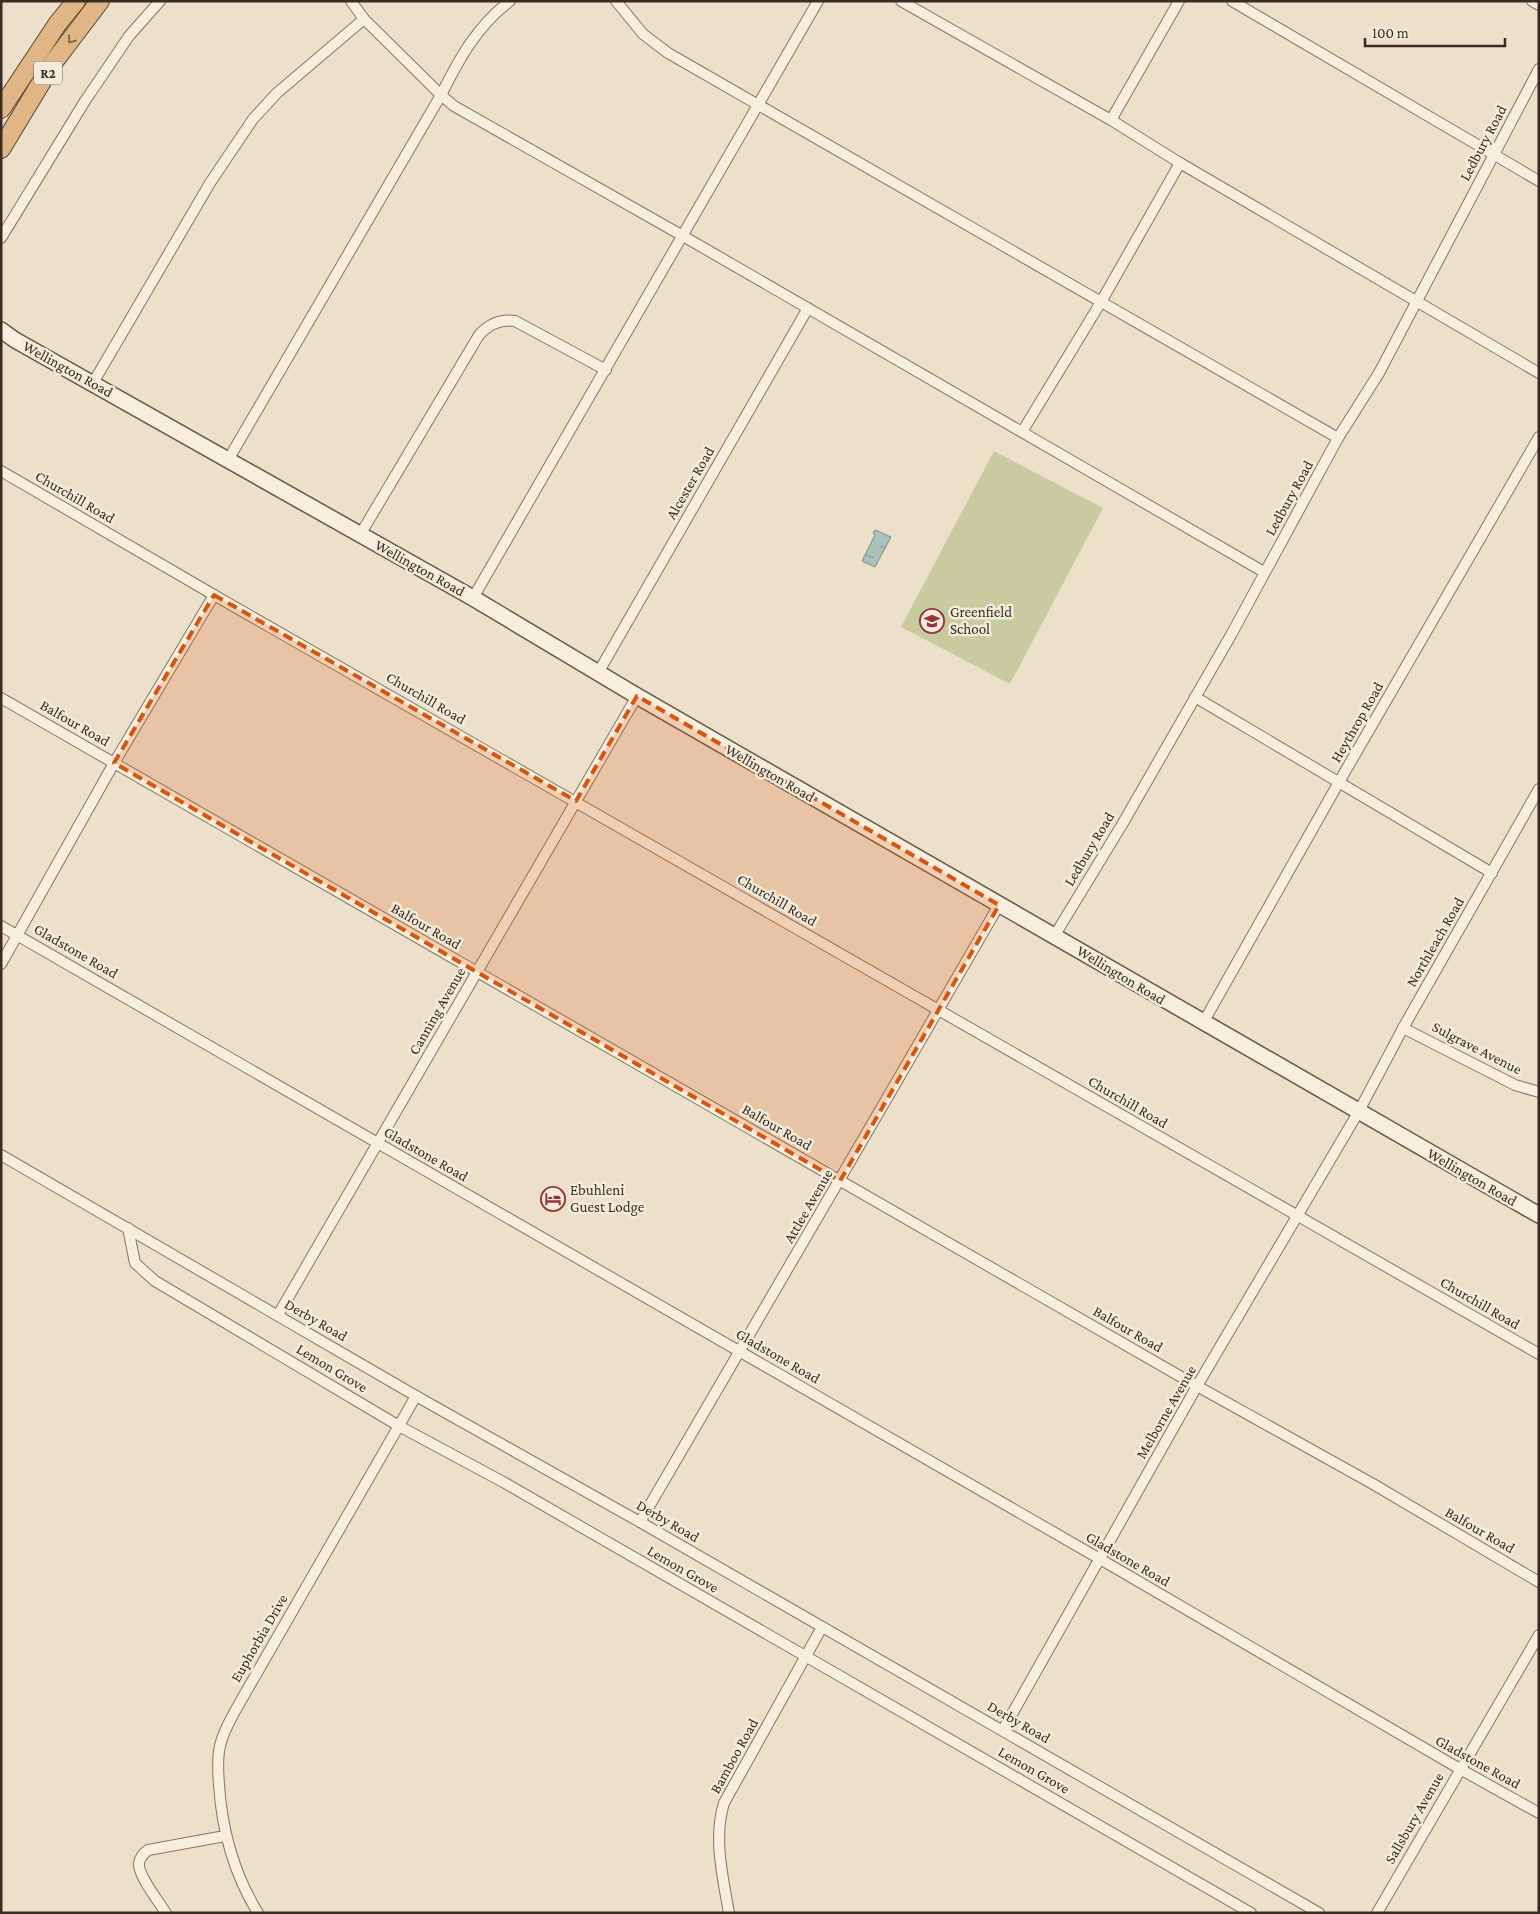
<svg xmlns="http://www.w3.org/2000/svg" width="1540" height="1914" font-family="'Crimson Pro',serif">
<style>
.green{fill:#c8ca9f}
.water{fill:url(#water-ripples);stroke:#718f86}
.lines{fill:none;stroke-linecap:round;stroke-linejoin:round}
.minor-casing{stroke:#887360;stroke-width:12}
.secondary-casing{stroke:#6a5443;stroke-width:18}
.trunk-casing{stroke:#574233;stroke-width:20}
.minor{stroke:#f7eede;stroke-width:10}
.secondary{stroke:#f7eede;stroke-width:15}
.trunk{stroke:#e0b684;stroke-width:18}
.oneway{stroke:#856a4e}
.marked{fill:#d7540e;fill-opacity:0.2;stroke:#d7540e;stroke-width:4;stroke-dasharray:10 6;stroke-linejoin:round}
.labels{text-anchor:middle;stroke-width:5;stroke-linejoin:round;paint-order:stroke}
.shield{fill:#f4ebda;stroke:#726559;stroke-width:1}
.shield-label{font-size:14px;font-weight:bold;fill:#3a2c22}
.street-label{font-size:15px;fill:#3a2c22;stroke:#f4ebda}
.poi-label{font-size:15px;fill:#3a2c22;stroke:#f4ebda;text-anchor:start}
</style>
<defs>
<pattern id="water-ripples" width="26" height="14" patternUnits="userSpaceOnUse" patternTransform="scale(1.25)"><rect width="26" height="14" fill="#abc1b9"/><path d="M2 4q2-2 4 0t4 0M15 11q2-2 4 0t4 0" fill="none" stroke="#8c9d96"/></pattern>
</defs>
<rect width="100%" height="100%" fill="#ece0ca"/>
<path class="green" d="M994 451 1103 508 1010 684 901 627Z"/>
<path class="water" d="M875 530 891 537 875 567 862 561 875 535 873 533Z"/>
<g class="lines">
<defs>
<g id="minor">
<path d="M351 1 364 19 441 95 454 106 683 236 1264 572"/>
<path d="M616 1 643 34 668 53 1338 438"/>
<path d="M901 1 1111 120 1180 163 1539 373"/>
<path d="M1232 1 1539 181"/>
<path d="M1532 1 1539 5"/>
<path d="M1111 120 1179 1"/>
<path d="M1 238 85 101 129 36 160 1"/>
<path d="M93 383 210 183 253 119 277 93 364 19"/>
<path d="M1022 432 1101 302 1180 163"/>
<path d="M228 460 441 95C459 59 477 26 510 1"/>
<path d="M1 471 214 595 1539 1354"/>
<path d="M360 535 479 335C489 324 501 319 515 321L606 370"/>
<path d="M473 598 818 1"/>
<path d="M598 673 808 308"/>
<path d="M1195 697 1492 873"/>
<path d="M1 698 1197 1386 1373 1484 1539 1582"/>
<path d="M1 926 1100 1559 1460 1769 1539 1813"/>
<path d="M1055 935 1123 823 1231 635 1338 438 1379 373 1539 69"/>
<path d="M1 964 114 763 214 595"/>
<path d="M1203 1023 1339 782 1539 437"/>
<path d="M1403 1028 1515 1085 1539 1092"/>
<path d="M1 1155 416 1396 640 1522 1319 1913"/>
<path d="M128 1228 135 1263 155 1281 399 1426 505 1483 1251 1913"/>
<path d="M278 1315 637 696"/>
<path d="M640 1522C760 1316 880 1111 999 905"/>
<path d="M1003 1730 1197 1386 1359 1111 1403 1028 1539 789"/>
<path d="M166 1913C159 1902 137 1874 139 1863 140 1857 143 1854 148 1850L225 1836"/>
<path d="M258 1913C234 1874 222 1830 219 1785 218 1772 217 1758 220 1746 223 1731 232 1717 239 1704L416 1396"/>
<path d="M729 1913C723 1878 713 1838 724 1803L822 1627"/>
<path d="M1377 1913 1539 1635"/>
</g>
<path id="secondary" d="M1 330 15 340 473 598 637 696 1539 1215"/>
<g id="trunk">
<path d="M1 109 58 23 76 1"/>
<path d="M1 149 53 63 100 1"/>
</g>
</defs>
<use href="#minor" class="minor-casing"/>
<use href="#secondary" class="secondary-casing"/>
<use href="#trunk" class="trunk-casing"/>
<use href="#minor" class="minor"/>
<use href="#secondary" class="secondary"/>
<use href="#trunk" class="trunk"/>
</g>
<defs><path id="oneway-chevron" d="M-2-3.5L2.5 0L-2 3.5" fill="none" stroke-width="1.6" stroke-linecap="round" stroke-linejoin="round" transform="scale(1.25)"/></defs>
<use class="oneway" href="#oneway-chevron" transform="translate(71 40) rotate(127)"/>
<path class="marked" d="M214 595 576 801 637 696 999 905 840 1181 114 763Z"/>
<defs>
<symbol id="school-ring" viewBox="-11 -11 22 22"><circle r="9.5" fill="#f4ebda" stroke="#93333a" stroke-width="1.5"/><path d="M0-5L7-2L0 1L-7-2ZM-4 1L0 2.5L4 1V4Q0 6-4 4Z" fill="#93333a"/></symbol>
<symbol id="hotel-ring" viewBox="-11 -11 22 22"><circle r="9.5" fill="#f4ebda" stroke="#93333a" stroke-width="1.5"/><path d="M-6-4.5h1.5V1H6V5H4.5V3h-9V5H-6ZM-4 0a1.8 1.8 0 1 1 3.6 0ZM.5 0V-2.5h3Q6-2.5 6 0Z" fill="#93333a"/></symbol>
</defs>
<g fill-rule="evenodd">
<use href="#school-ring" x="918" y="607" width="28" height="28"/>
<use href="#hotel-ring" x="539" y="1185" width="28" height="28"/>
</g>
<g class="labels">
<rect class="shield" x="34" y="61.5" width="28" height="23" rx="4"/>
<g class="shield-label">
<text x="48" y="78">R2</text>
</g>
<g class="street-label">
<text transform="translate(1483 143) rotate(-62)" y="5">Ledbury Road</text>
<text transform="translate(68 369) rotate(29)" y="5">Wellington Road</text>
<text transform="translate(690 483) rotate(-60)" y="5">Alcester Road</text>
<text transform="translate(75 497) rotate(30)" y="5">Churchill Road</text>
<text transform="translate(1289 498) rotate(-61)" y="5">Ledbury Road</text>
<text transform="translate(420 568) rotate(29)" y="5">Wellington Road</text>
<text transform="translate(426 698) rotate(30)" y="5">Churchill Road</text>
<text transform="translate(1357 722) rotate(-60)" y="5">Heythrop Road</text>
<text transform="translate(75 723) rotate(30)" y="5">Balfour Road</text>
<text transform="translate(770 773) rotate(30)" y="5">Wellington Road</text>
<text transform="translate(1089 849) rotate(-59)" y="5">Ledbury Road</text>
<text transform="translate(777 900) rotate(30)" y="5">Churchill Road</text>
<text transform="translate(426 926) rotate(30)" y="5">Balfour Road</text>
<text transform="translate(1435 942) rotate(-60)" y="5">Northleach Road</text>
<text transform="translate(76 951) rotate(30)" y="5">Gladstone Road</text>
<text transform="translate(1121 975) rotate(31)" y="5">Wellington Road</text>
<text transform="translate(437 1011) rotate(-60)" y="5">Canning Avenue</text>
<text transform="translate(1477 1048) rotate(27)" y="5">Sulgrave Avenue</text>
<text transform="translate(1128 1102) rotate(30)" y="5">Churchill Road</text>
<text transform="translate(777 1127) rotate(30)" y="5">Balfour Road</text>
<text transform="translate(426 1154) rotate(30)" y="5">Gladstone Road</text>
<text transform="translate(1472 1177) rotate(30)" y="5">Wellington Road</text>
<text transform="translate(808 1206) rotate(-60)" y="5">Attlee Avenue</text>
<text transform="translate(1480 1303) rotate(30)" y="5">Churchill Road</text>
<text transform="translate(316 1320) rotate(30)" y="5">Derby Road</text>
<text transform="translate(1128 1329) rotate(30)" y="5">Balfour Road</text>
<text transform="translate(778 1356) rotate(30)" y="5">Gladstone Road</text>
<text transform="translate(332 1368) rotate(31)" y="5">Lemon Grove</text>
<text transform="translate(1166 1412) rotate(-60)" y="5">Melborne Avenue</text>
<text transform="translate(668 1521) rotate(30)" y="5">Derby Road</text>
<text transform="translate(1480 1530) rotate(30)" y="5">Balfour Road</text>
<text transform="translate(1128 1559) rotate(30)" y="5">Gladstone Road</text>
<text transform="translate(683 1569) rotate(30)" y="5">Lemon Grove</text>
<text transform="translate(259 1638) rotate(-60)" y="5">Euphorbia Drive</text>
<text transform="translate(1019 1722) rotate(30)" y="5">Derby Road</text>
<text transform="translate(734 1756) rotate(-61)" y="5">Bamboo Road</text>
<text transform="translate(1478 1762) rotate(29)" y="5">Gladstone Road</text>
<text transform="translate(1034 1770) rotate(30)" y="5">Lemon Grove</text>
<text transform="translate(1414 1818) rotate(-60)" y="5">Sallsbury Avenue</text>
</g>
<g class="poi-label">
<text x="950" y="617">Greenfield<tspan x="950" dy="17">School</tspan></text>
<text x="570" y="1195">Ebuhleni<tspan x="570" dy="17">Guest Lodge</tspan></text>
</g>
</g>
<rect width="1540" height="1914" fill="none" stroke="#3a2c22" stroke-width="5"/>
<path d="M1365 38v8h140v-8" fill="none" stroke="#3a2c22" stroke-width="2.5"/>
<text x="1372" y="38" font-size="15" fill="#3a2c22" stroke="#f4ebda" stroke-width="4" paint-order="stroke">100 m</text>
</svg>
